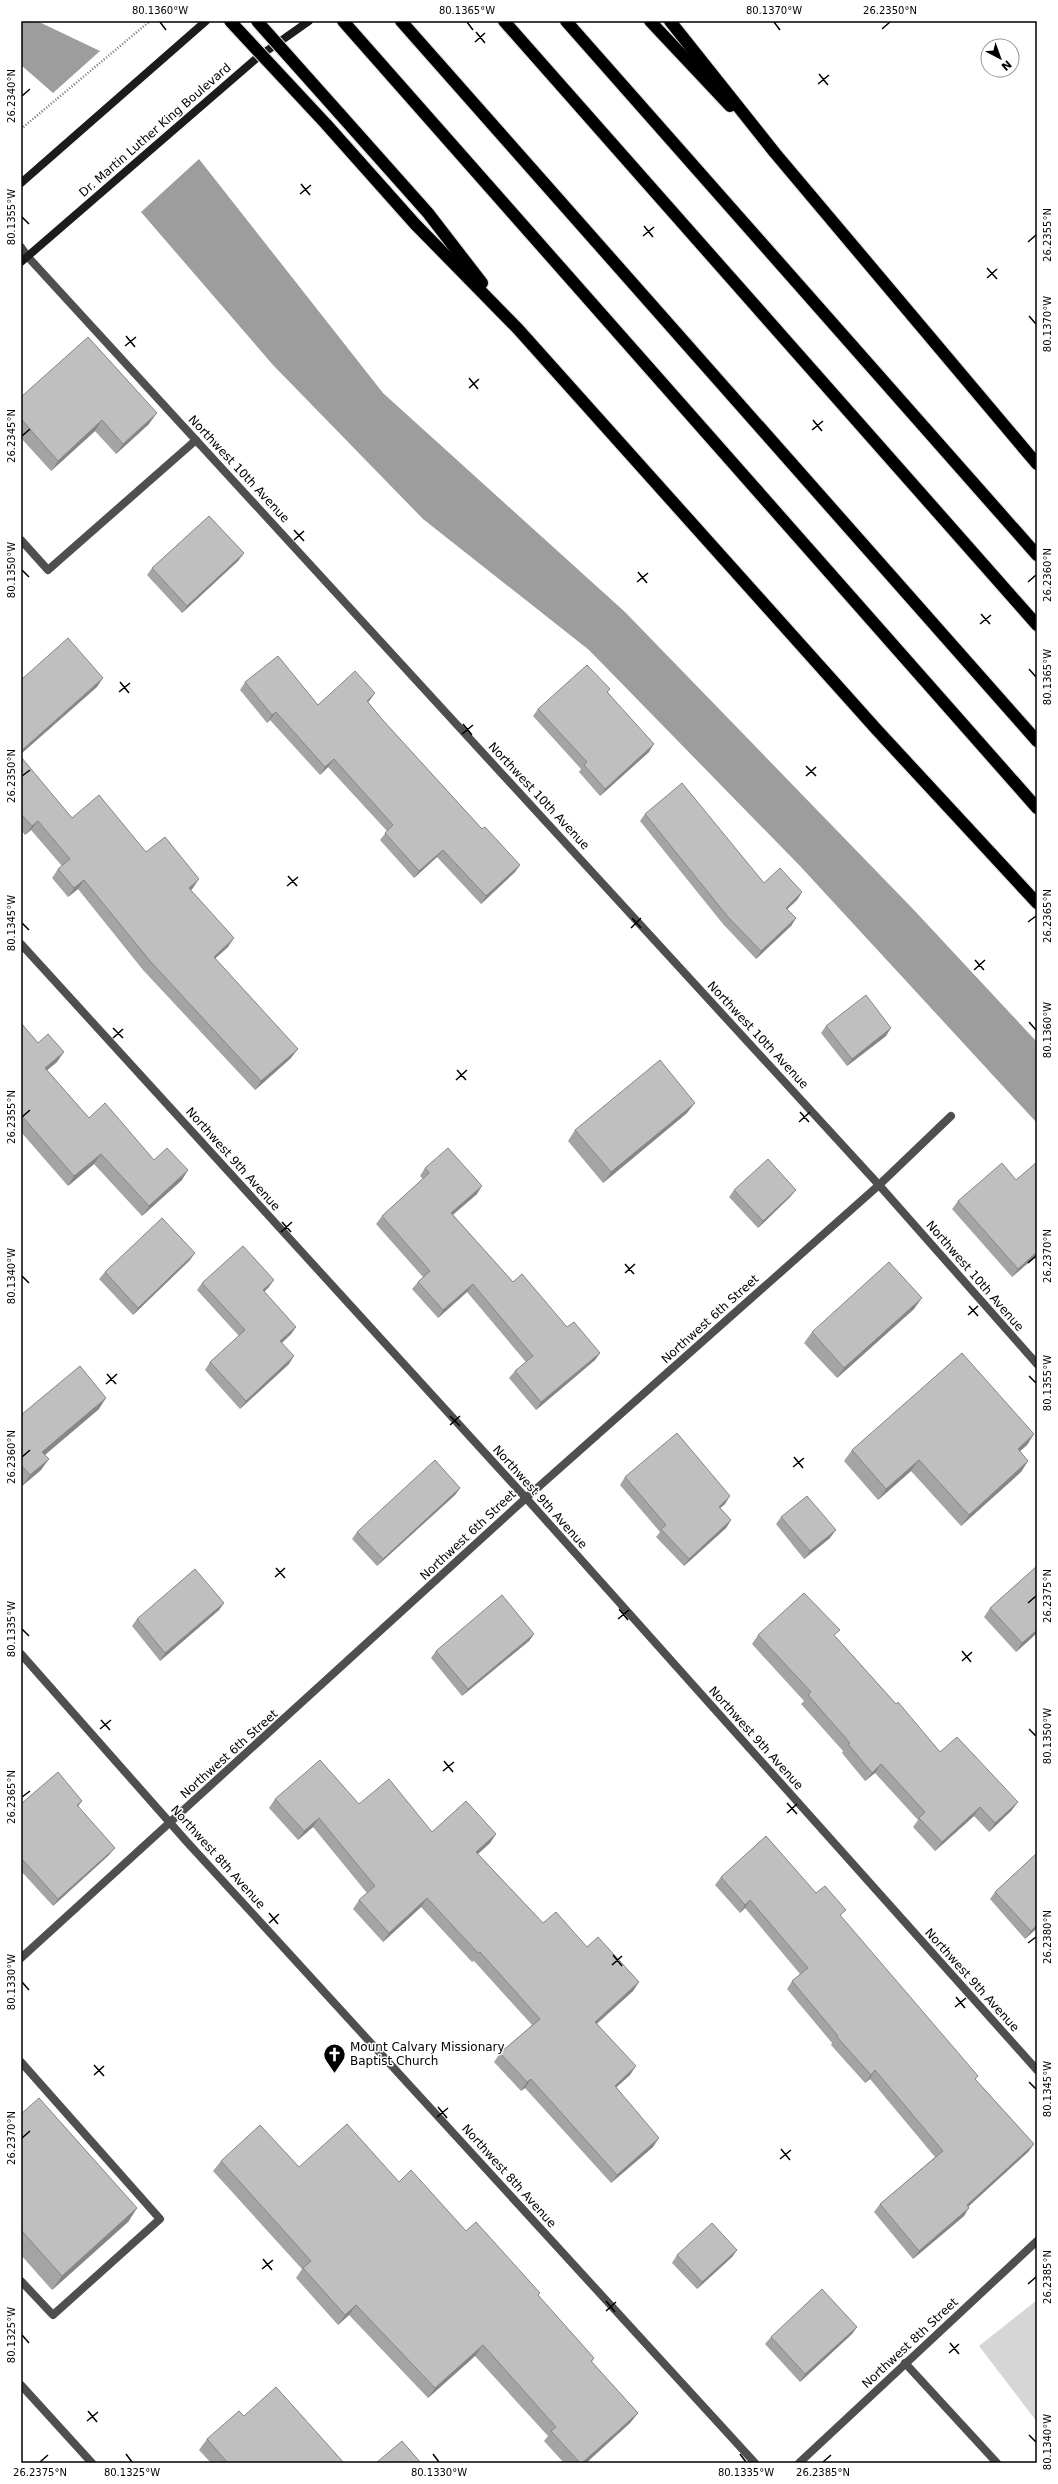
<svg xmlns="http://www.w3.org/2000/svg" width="1058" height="2484" font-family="'DejaVu Sans',sans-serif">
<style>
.green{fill:#d6d6d6}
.water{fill:#9d9d9d}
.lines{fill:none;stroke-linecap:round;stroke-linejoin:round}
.highway-casing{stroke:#dbdbdb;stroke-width:14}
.path{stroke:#717171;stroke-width:2.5;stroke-dasharray:1 2;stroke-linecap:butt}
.lane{stroke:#4f4f4f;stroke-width:8}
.street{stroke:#4f4f4f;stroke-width:8}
.secondary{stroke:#1c1c1c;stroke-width:8}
.highway{stroke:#000;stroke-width:12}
.highway-bridge-casing{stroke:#dbdbdb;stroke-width:14;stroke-linecap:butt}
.highway-bridge{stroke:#000;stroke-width:12}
.wall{fill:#a4a4a4}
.shaded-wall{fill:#868686}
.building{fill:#bfbfbf;stroke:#868686}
.ticks{fill:none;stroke:#000;stroke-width:1.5}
.labels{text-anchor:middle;stroke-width:3;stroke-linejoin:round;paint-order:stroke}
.street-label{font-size:12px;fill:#000;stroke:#fff}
.poi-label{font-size:12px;fill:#000;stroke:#fff;text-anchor:start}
.neatline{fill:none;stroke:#000;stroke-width:1.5}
.ticks-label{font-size:10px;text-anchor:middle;fill:#000}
</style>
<rect width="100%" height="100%" fill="#fff"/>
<path class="green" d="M1037 2300V2422L979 2346Z"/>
<g class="water">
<path d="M21 21H37L100 51 53 93 21 65Z"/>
<path d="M199 159 383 393 625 612 913 909 1037 1042V1123L800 866 589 650 423 519 273 365 141 212Z"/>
</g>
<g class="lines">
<defs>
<g id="highway">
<path d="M343 21 1037 808"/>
<path d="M401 21 1037 741"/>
<path d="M504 21 1037 625"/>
<path d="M566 21 1037 555"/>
<path d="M650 21 730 106"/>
<path d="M670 21 775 153 1037 464"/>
<path d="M339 113 428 213 482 283"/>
<path d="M326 124 415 224 518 329 877 730 1037 903"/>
</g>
</defs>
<use href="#highway" class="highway-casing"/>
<path class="path" d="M21 129 150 21"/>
<g class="lane">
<path d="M21 540 48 570 196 440"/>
<path d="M21 2062 160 2219 53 2315 21 2281"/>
<path d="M905 2363 997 2463"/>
</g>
<g class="street">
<path d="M21 247 28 257 879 1185 1037 1364"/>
<path d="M21 944 526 1498 1037 2070"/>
<path d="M21 1654 187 1842 755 2463"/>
<path d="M21 1958 526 1498 879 1185 951 1116"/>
<path d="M21 2385 92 2463"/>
<path d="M799 2463 1037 2241"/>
</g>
<g class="secondary">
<path d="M21 183 206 21"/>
<path d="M21 262 258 57 309 21"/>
</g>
<use href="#highway" class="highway"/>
<defs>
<g id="highway-bridge">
<path d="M230 21 326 124"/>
<path d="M257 21 339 113"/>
</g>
</defs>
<use href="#highway-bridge" class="highway-bridge-casing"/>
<use href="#highway-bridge" class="highway-bridge"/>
</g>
<g class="wall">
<path d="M21 397 149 424 116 454 95 431 51 471 21 438Z"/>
<path d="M244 553 238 561 182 613 147 575 152 568Z"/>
<path d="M245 682 318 705 370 700 368 702 380 717 482 829 520 865 515 872 481 904 437 857 414 878 380 840 387 831 328 767 320 775 270 720 267 723 240 690Z"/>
<path d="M610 689 608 692 649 752 600 796 579 772 581 769 533 716 538 709Z"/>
<path d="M21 757 72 818 146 852 193 888 191 890 228 947 215 958 291 1058 255 1090 143 970 78 889 68 897 52 878 58 869 62 866 31 830 25 835 21 830Z"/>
<path d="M645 814 764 883 802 892 797 900 787 909 796 918 791 926 756 959 723 924 640 821Z"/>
<path d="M21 1023 38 1043 57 1062 47 1070 89 1118 154 1160 182 1180 142 1216 94 1164 68 1186 21 1132Z"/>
<path d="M826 1026 886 1036 847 1066 821 1033Z"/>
<path d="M687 1113 603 1183 568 1141 575 1130Z"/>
<path d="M1037 1162V1260L1035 1257 1012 1277 952 1209 958 1201 1016 1180Z"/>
<path d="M425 1168 477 1194 453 1215 513 1282 567 1327 600 1353 595 1360 536 1410 509 1378 515 1371 526 1362 467 1292 438 1318 412 1289 418 1282 423 1277 376 1224 382 1216 423 1179 420 1176Z"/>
<path d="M734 1190H796L790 1197 758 1228 729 1197Z"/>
<path d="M190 1260 133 1315 99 1279 105 1272Z"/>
<path d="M202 1283 269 1287 264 1292 296 1327 291 1334 282 1343 289 1364 240 1409 205 1370 210 1362 239 1336 197 1290Z"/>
<path d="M914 1309 837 1378 804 1343 812 1332Z"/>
<path d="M99 1409 45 1455 41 1470 22 1486 21 1485V1415Z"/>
<path d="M1034 1434 1027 1445 1020 1451 1028 1461 1021 1472 961 1526 911 1471 878 1500 844 1461 852 1450Z"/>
<path d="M625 1477 725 1504 720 1508 731 1520 726 1528 684 1566 656 1537 660 1532 620 1485Z"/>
<path d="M460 1488 455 1495 377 1566 352 1539 357 1532Z"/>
<path d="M781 1517 830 1538 804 1559 776 1524Z"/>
<path d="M224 1603 219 1610 160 1661 132 1626 137 1619Z"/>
<path d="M990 1608 1037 1633 1016 1652 984 1617Z"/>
<path d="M534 1634 529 1641 462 1696 431 1658 436 1651Z"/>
<path d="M758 1635 835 1636 896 1704 940 1752 1018 1802 1011 1811 989 1832 974 1816 935 1851 913 1827 918 1820 875 1773 865 1781 842 1753 843 1751 801 1704 804 1701 752 1644Z"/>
<path d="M275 1799 359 1804 432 1832 496 1834 490 1843 478 1854 543 1923 587 1947 639 1982 633 1991 597 2024 630 2075 616 2087 653 2147 611 2183 525 2088 521 2091 494 2062 500 2053 532 2025 474 1961 472 1962 421 1907 383 1942 353 1909 359 1900 367 1893 313 1827 298 1840 269 1808Z"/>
<path d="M82 1801 78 1807 109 1855 53 1906 21 1871V1804Z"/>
<path d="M1037 1853V1928L1025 1939 990 1899 995 1892Z"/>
<path d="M721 1877 816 1893 841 1917 976 2080 1034 2144 1028 2152 968 2207 964 2216 913 2259 874 2212 880 2204 935 2157 870 2079 865 2083 831 2045 832 2043 787 1989 792 1981 800 1974 745 1908 740 1913 715 1885Z"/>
<path d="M21 2114 137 2208 128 2222 52 2290 21 2255Z"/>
<path d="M221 2161 299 2167 399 2182 466 2231 540 2293 538 2296 594 2358 592 2362 638 2413 630 2423 586 2463H564L544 2441 548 2436 475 2356 428 2398 349 2315 338 2325 296 2278 302 2269 213 2171Z"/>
<path d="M737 2250 732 2257 697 2289 672 2263 677 2255Z"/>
<path d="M857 2327 852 2334 800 2382 765 2344 771 2337Z"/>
<path d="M244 2416 344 2463H211L199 2450 207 2439Z"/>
</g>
<g class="shaded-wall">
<path d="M157 413 149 424 116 454 123 444Z"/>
<path d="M102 420 95 431 51 471 58 461Z"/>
<path d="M244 553 238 561 182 613 187 606Z"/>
<path d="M103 678 97 687 21 754V751Z"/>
<path d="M375 693 370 700 362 708 367 701Z"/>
<path d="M276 712 270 720 267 723 272 715Z"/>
<path d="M654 744 649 752 600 796 605 789Z"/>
<path d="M334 759 328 767 320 775 325 767Z"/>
<path d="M38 821 31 830 25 835 32 826Z"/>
<path d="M443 850 437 857 414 878 419 871Z"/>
<path d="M520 865 515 872 481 904 486 896Z"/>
<path d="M199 879 193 888 183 897 189 888Z"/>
<path d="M84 880 78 889 68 897 74 888Z"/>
<path d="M802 892 797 900 781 915 786 908Z"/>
<path d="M796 918 791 926 756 959 761 951Z"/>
<path d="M234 938 228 947 207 966 214 957Z"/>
<path d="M891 1028 886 1036 847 1066 852 1059Z"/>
<path d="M298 1049 291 1058 255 1090 261 1081Z"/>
<path d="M64 1052 57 1062 39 1077 45 1068Z"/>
<path d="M695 1103 687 1113 603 1183 611 1172Z"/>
<path d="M101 1154 94 1164 68 1186 74 1176Z"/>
<path d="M188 1170 182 1180 142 1216 149 1206Z"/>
<path d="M482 1186 477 1194 446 1220 451 1213Z"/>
<path d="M796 1190 790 1197 758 1228 763 1221Z"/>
<path d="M1037 1252V1254L1035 1257 1012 1277 1018 1269Z"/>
<path d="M195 1253 190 1260 133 1315 138 1308Z"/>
<path d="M274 1280 269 1287 257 1298 263 1290Z"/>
<path d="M473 1284 467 1292 438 1318 443 1310Z"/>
<path d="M922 1298 914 1309 837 1378 844 1368Z"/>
<path d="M296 1327 291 1334 275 1349 280 1341Z"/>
<path d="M600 1353 595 1360 536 1410 541 1402Z"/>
<path d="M294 1356 289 1364 240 1409 246 1401Z"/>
<path d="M106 1398 99 1409 35 1463 42 1452Z"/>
<path d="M1034 1434 1027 1445 1010 1460 1018 1449Z"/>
<path d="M49 1459 41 1470 22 1486 30 1475Z"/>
<path d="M919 1460 911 1471 878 1500 886 1489Z"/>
<path d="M1028 1461 1021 1472 961 1526 969 1515Z"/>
<path d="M460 1488 455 1495 377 1566 383 1559Z"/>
<path d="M730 1496 725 1504 713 1514 719 1507Z"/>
<path d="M731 1520 726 1528 684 1566 689 1559Z"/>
<path d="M836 1530 830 1538 804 1559 810 1551Z"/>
<path d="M224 1603 219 1610 160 1661 165 1653Z"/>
<path d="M1037 1630V1633L1016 1652 1022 1643Z"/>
<path d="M534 1634 529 1641 462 1696 468 1689Z"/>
<path d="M881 1764 875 1773 865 1781 872 1773Z"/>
<path d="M1018 1802 1011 1811 989 1832 995 1823Z"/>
<path d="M980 1807 974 1816 935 1851 942 1842Z"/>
<path d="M319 1818 313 1827 298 1840 304 1831Z"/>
<path d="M496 1834 490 1843 470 1861 476 1852Z"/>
<path d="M115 1848 109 1855 53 1906 58 1899Z"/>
<path d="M427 1898 421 1907 383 1942 389 1933Z"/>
<path d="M750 1900 745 1908 740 1913 745 1905Z"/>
<path d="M1037 1925V1928L1025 1939 1031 1931Z"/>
<path d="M639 1982 633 1991 589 2030 595 2022Z"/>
<path d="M636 2066 630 2075 609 2094 615 2086Z"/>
<path d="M875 2070 870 2079 865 2083 871 2075Z"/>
<path d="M531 2079 525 2088 521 2091 527 2082Z"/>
<path d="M659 2138 653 2147 611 2183 617 2175Z"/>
<path d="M1034 2144 1028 2152 961 2213 967 2205Z"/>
<path d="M137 2208 128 2222 52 2290 62 2276Z"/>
<path d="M969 2208 964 2216 913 2259 919 2251Z"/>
<path d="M737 2250 732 2257 697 2289 702 2282Z"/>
<path d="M356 2305 349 2315 338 2325 345 2315Z"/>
<path d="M857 2327 852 2334 800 2382 805 2374Z"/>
<path d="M483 2345 475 2356 428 2398 435 2388Z"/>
<path d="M638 2413 630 2423 586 2463H582Z"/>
</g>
<g class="building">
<path d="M88 337 157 413 123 444 102 420 58 461 21 419V397Z"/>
<path d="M209 516 244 553 187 606 152 568Z"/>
<path d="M68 638 103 678 21 751V680Z"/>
<path d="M278 656 318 705 355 671 375 693 367 701 380 717 482 829 485 827 520 865 486 896 443 850 419 871 385 833 393 825 334 759 325 767 276 712 272 715 245 682Z"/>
<path d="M587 665 610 689 607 692 654 744 605 789 584 765 587 762 538 709Z"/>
<path d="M21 757 72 818 99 795 146 852 165 837 199 879 189 888 234 938 214 957 298 1049 261 1081 150 961 84 880 74 888 58 869 70 859 38 821 32 826 21 814Z"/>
<path d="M682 783 764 883 780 868 802 892 786 908 796 918 761 951 728 917 645 814Z"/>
<path d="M866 995 891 1028 852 1059 826 1026Z"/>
<path d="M21 1023 38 1043 48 1034 64 1052 45 1068 89 1118 105 1103 154 1160 167 1148 188 1170 149 1206 101 1154 74 1176 21 1115Z"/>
<path d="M660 1060 695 1103 611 1172 575 1130Z"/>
<path d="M448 1148 482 1186 451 1213 513 1282 522 1274 567 1327 574 1322 600 1353 541 1402 515 1371 533 1356 473 1284 443 1310 418 1282 430 1271 382 1216 429 1173 425 1168Z"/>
<path d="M768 1159 796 1190 763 1221 734 1190Z"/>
<path d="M1037 1162V1252L1018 1269 958 1201 1002 1163 1016 1180Z"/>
<path d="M162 1218 195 1253 138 1308 105 1272Z"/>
<path d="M243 1246 274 1280 263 1290 296 1327 280 1341 294 1356 246 1401 210 1362 245 1330 202 1283Z"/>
<path d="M889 1262 922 1298 844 1368 812 1332Z"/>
<path d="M962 1353 1034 1434 1018 1449 1028 1461 969 1515 919 1460 886 1489 852 1450Z"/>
<path d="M80 1366 106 1398 42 1452 49 1459 30 1475 21 1465V1415Z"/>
<path d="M677 1433 730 1496 719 1507 731 1520 689 1559 661 1529 666 1525 625 1477Z"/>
<path d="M435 1460 460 1488 383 1559 357 1532Z"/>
<path d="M807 1496 836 1530 810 1551 781 1517Z"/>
<path d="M1037 1566V1630L1022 1643 990 1608Z"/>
<path d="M195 1569 224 1603 165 1653 137 1619Z"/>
<path d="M804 1593 840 1630 834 1635 896 1704 898 1702 940 1752 957 1737 1018 1802 995 1823 980 1807 942 1842 919 1818 925 1812 881 1764 872 1773 848 1744 850 1743 808 1695 811 1692 758 1635Z"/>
<path d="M502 1595 534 1634 468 1689 436 1651Z"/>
<path d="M320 1760 359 1804 389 1779 432 1832 466 1801 496 1834 476 1852 543 1923 556 1912 587 1947 598 1937 639 1982 595 2022 636 2066 615 2086 659 2138 617 2175 531 2079 527 2082 500 2053 540 2019 480 1952 478 1953 427 1898 389 1933 359 1900 375 1886 319 1818 304 1831 275 1799Z"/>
<path d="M58 1772 82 1801 77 1805 115 1848 58 1899 21 1858V1804Z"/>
<path d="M766 1836 816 1893 825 1886 846 1910 840 1915 978 2076 975 2079 1034 2144 967 2205 969 2208 919 2251 880 2204 943 2151 875 2070 871 2075 837 2037 838 2036 792 1981 808 1968 750 1900 745 1905 721 1877Z"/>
<path d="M1037 1853V1925L1031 1931 995 1892Z"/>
<path d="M39 2098 137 2208 62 2276 21 2230V2114Z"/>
<path d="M347 2124 399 2182 411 2170 466 2231 476 2222 540 2293 538 2295 594 2358 591 2361 638 2413 582 2463H580L551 2431 556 2427 483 2345 435 2388 356 2305 345 2315 303 2268 311 2261 221 2161 260 2125 299 2167Z"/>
<path d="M712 2223 737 2250 702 2282 677 2255Z"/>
<path d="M822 2289 857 2327 805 2374 771 2337Z"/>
<path d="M276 2387 344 2463H228L207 2439 239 2411 244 2416Z"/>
<path d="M402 2441 421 2463H376Z"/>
</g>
<path class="ticks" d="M160 22 166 30M467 22 473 30M774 22 780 30M882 29 890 22M476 32 485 43M475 42 485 33M819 74 828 85M818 84 829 75M22 96 30 89M301 184 310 195M300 194 311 185M22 217 29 224M644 226 653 237M643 236 654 227M1028 242 1036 235M987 268 997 279M987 278 997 269M1029 316 1036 324M126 336 135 347M125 346 136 337M469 378 478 389M469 388 479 379M813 420 822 431M812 430 823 421M22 436 30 429M294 530 304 541M294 540 304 531M22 570 29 577M638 572 647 583M637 582 648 573M1028 582 1036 575M981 614 990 624M980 624 991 615M1029 669 1036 677M120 682 129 693M119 692 130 683M463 724 472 735M462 734 473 725M806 766 816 776M22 776 30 770M806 776 816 767M288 876 297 886M287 886 298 877M632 918 641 928M1028 922 1036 916M22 923 29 930M631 928 641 918M975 960 984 970M974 970 985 960M1029 1022 1036 1030M113 1028 123 1038M113 1038 123 1029M457 1070 466 1080M456 1080 467 1070M800 1112 809 1122M22 1117 30 1110M799 1122 810 1112M282 1222 291 1232M281 1232 292 1222M1028 1263 1036 1256M625 1264 634 1274M625 1273 635 1264M22 1276 29 1283M969 1306 978 1316M968 1315 978 1306M107 1374 116 1384M1029 1376 1036 1383M106 1384 117 1374M450 1416 460 1426M450 1425 460 1416M22 1457 30 1450M794 1457 803 1468M793 1467 804 1458M276 1568 285 1578M275 1577 285 1568M1028 1603 1036 1596M619 1609 628 1620M618 1619 629 1610M22 1629 29 1636M962 1651 971 1662M962 1661 972 1652M101 1720 110 1730M100 1729 111 1720M1029 1729 1036 1736M444 1761 453 1772M443 1771 454 1762M22 1797 30 1791M787 1803 797 1814M787 1813 797 1804M269 1913 278 1924M269 1923 279 1914M1028 1943 1036 1937M613 1955 622 1966M612 1965 622 1956M22 1982 29 1990M956 1997 965 2008M955 2007 966 1998M94 2065 104 2076M94 2075 104 2066M1029 2082 1036 2089M438 2107 447 2118M437 2117 448 2108M22 2138 30 2131M781 2149 790 2160M780 2159 791 2150M263 2259 272 2270M262 2269 273 2260M1028 2284 1036 2277M606 2301 615 2312M606 2311 616 2302M22 2335 29 2343M950 2343 959 2354M949 2353 959 2344M88 2411 97 2422M87 2421 98 2412M1029 2435 1036 2442M126 2454 132 2462M433 2454 439 2462M740 2454 746 2462M40 2462 48 2455M823 2462 831 2455"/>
<defs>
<symbol id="church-pin" viewBox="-11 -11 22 30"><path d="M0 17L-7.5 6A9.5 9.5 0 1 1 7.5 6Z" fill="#000" stroke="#fff"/><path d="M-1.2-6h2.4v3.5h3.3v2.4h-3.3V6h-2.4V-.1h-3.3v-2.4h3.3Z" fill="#fff"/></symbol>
</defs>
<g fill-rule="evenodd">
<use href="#church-pin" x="322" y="2042" width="25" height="34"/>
</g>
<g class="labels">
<g class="street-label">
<text transform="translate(155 130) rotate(-41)" y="4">Dr. Martin Luther King Boulevard</text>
<text transform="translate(239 469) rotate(47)" y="4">Northwest 10th Avenue</text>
<text transform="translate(539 796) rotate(47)" y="4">Northwest 10th Avenue</text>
<text transform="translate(758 1035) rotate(47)" y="4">Northwest 10th Avenue</text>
<text transform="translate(233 1159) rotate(48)" y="4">Northwest 9th Avenue</text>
<text transform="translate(975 1276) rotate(49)" y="4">Northwest 10th Avenue</text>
<text transform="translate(710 1319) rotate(-42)" y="4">Northwest 6th Street</text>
<text transform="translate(540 1497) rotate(48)" y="4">Northwest 9th Avenue</text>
<text transform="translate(468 1535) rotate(-43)" y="4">Northwest 6th Street</text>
<text transform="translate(756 1738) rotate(48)" y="4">Northwest 9th Avenue</text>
<text transform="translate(229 1754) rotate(-42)" y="4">Northwest 6th Street</text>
<text transform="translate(218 1857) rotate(48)" y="4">Northwest 8th Avenue</text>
<text transform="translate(972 1980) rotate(48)" y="4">Northwest 9th Avenue</text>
<text transform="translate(509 2176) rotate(48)" y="4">Northwest 8th Avenue</text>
<text transform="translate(910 2343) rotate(-43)" y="4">Northwest 8th Street</text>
</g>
<g class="poi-label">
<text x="350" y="2051">Mount Calvary Missionary<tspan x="350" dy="14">Baptist Church</tspan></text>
</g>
</g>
<rect width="1058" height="2484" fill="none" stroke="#ffffff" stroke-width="44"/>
<g transform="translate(1000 58) rotate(139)"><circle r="19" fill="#ffffff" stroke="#999999"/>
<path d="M0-3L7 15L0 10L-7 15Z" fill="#000000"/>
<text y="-6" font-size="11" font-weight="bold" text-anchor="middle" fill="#000000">N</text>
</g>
<rect x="22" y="22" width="1014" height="2440" class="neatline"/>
<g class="ticks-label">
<text x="160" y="14">80.1360°W</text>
<text x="467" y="14">80.1365°W</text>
<text x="774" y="14">80.1370°W</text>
<text x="890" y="14">26.2350°N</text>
<text transform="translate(11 96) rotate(-90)" y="4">26.2340°N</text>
<text transform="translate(11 217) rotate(-90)" y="4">80.1355°W</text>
<text transform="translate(1047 235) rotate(-90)" y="4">26.2355°N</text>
<text transform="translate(1047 324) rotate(-90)" y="4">80.1370°W</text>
<text transform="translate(11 436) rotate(-90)" y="4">26.2345°N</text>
<text transform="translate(11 570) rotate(-90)" y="4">80.1350°W</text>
<text transform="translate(1047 575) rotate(-90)" y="4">26.2360°N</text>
<text transform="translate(1047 677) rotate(-90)" y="4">80.1365°W</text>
<text transform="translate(11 776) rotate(-90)" y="4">26.2350°N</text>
<text transform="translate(1047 916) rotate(-90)" y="4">26.2365°N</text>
<text transform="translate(11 923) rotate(-90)" y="4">80.1345°W</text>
<text transform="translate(1047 1030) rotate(-90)" y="4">80.1360°W</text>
<text transform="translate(11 1117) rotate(-90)" y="4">26.2355°N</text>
<text transform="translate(1047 1256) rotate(-90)" y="4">26.2370°N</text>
<text transform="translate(11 1276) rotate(-90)" y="4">80.1340°W</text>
<text transform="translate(1047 1383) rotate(-90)" y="4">80.1355°W</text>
<text transform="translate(11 1457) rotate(-90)" y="4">26.2360°N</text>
<text transform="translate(1047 1596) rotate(-90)" y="4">26.2375°N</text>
<text transform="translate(11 1629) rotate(-90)" y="4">80.1335°W</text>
<text transform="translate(1047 1736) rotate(-90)" y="4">80.1350°W</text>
<text transform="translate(11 1797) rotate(-90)" y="4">26.2365°N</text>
<text transform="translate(1047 1937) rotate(-90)" y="4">26.2380°N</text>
<text transform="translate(11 1982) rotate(-90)" y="4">80.1330°W</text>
<text transform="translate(1047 2089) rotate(-90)" y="4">80.1345°W</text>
<text transform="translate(11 2138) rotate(-90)" y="4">26.2370°N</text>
<text transform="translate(1047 2277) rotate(-90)" y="4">26.2385°N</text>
<text transform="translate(11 2335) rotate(-90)" y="4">80.1325°W</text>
<text transform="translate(1047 2442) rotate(-90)" y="4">80.1340°W</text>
<text x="40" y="2476">26.2375°N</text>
<text x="132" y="2476">80.1325°W</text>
<text x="439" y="2476">80.1330°W</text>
<text x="746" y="2476">80.1335°W</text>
<text x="823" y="2476">26.2385°N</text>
</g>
</svg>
